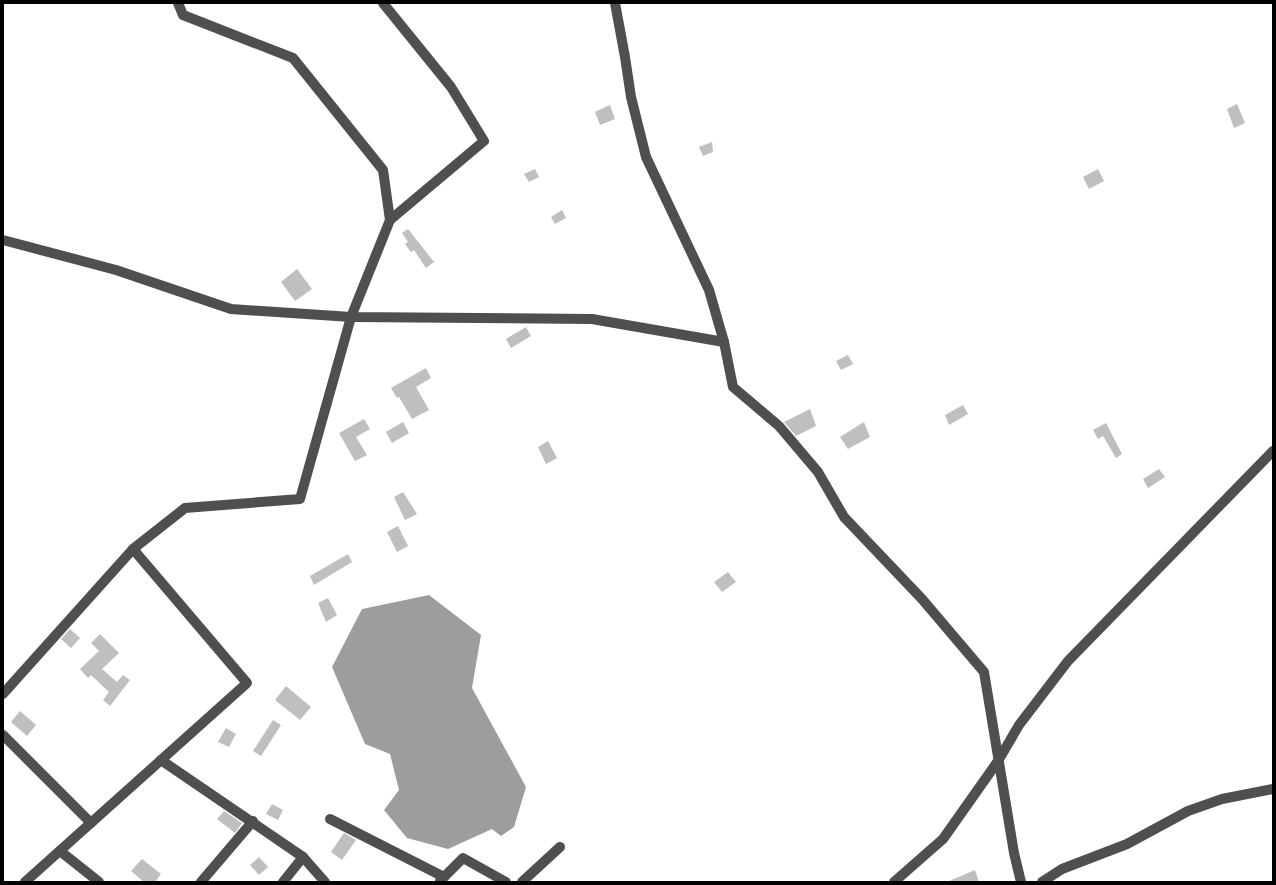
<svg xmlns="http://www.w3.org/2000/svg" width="1276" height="885" font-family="Arial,sans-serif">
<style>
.water{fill:#9d9d9d}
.building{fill:#bfbfbf}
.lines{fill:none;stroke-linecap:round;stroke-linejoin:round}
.minor{stroke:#4f4f4f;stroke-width:10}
</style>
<rect width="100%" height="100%" fill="#fff"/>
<path class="water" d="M429 595 481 635 472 688 526 787 514 827 501 836 492 829 448 849 407 838 384 810 399 790 390 754 365 744 332 667 362 609Z"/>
<g class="building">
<path d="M1237 104 1245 123 1234 128 1227 109Z"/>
<path d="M610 105 615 119 600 125 595 112Z"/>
<path d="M712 142 713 152 703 156 699 147Z"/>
<path d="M535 169 539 177 529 182 524 174Z"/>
<path d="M1098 169 1104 181 1089 189 1083 177Z"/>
<path d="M562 210 566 218 555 224 551 217Z"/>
<path d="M408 229 434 262 426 268 414 250 411 252 405 244 408 242 402 233Z"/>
<path d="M297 269 312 289 295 301 281 282Z"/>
<path d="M526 327 531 336 511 348 506 339Z"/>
<path d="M848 355 853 364 841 370 836 361Z"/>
<path d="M426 368 431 378 416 387 429 410 412 419 399 397 397 398 391 388Z"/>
<path d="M963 405 968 414 949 425 945 415Z"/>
<path d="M810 409 816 426 796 436 784 422Z"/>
<path d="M364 419 370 429 356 437 367 455 355 461 339 433Z"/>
<path d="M403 422 409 433 392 443 386 432Z"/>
<path d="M864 422 870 437 848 449 840 437Z"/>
<path d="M1106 423 1122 454 1116 458 1103 436 1098 439 1093 430Z"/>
<path d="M548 441 557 458 546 464 538 447Z"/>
<path d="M1159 469 1165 477 1148 488 1143 479Z"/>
<path d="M403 492 417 514 405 520 394 497Z"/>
<path d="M398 526 408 546 397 552 387 532Z"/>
<path d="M348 554 352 562 314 585 310 576Z"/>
<path d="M728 572 736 582 722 592 714 582Z"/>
<path d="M328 598 337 615 326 622 318 603Z"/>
<path d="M70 629 80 638 71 648 61 639Z"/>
<path d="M100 634 119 653 102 669 117 682 123 675 130 680 110 706 103 700 109 692 91 675 88 678 80 669 99 651 91 643Z"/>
<path d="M286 686 311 707 300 720 275 700Z"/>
<path d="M20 711 36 725 27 736 11 722Z"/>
<path d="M273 720 281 725 261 756 253 751Z"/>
<path d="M226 728 236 734 229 747 218 742Z"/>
<path d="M272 804 283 810 278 820 266 814Z"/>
<path d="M224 811 242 823 235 833 217 819Z"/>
<path d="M344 833 356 840 342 860 331 852Z"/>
<path d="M259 857 268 867 259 875 250 865Z"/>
<path d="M142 859 161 874 155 882H144L131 871Z"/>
<path d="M975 870 979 882H947Z"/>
</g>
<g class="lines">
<g class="minor">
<path d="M178 3 183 15 293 58 383 170 390 220"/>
<path d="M615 3 625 57 631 97 646 157 709 290 724 342 733 387 779 426 818 472 844 517 922 599 984 672 1014 853 1021 882"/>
<path d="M3 240 116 270 231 309 351 317 592 319 724 342"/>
<path d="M3 694 133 549 185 508 300 499 351 317 390 220 484 141 451 87 383 3"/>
<path d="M3 735 91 823"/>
<path d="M161 760 303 857 325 882"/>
<path d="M330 819 444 877"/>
<path d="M60 851 99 882"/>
<path d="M440 881 463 858 506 882"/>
<path d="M25 882 247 683 133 549"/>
<path d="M201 882 253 821"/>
<path d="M283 882 303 857"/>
<path d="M522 882 560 847"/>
<path d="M894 882 943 839 998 761 1019 725 1068 661 1273 451"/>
<path d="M1042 882 1062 869 1127 844 1188 811 1222 799 1273 789"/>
</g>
</g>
<rect width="1276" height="885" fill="none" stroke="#000000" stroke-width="8"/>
</svg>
